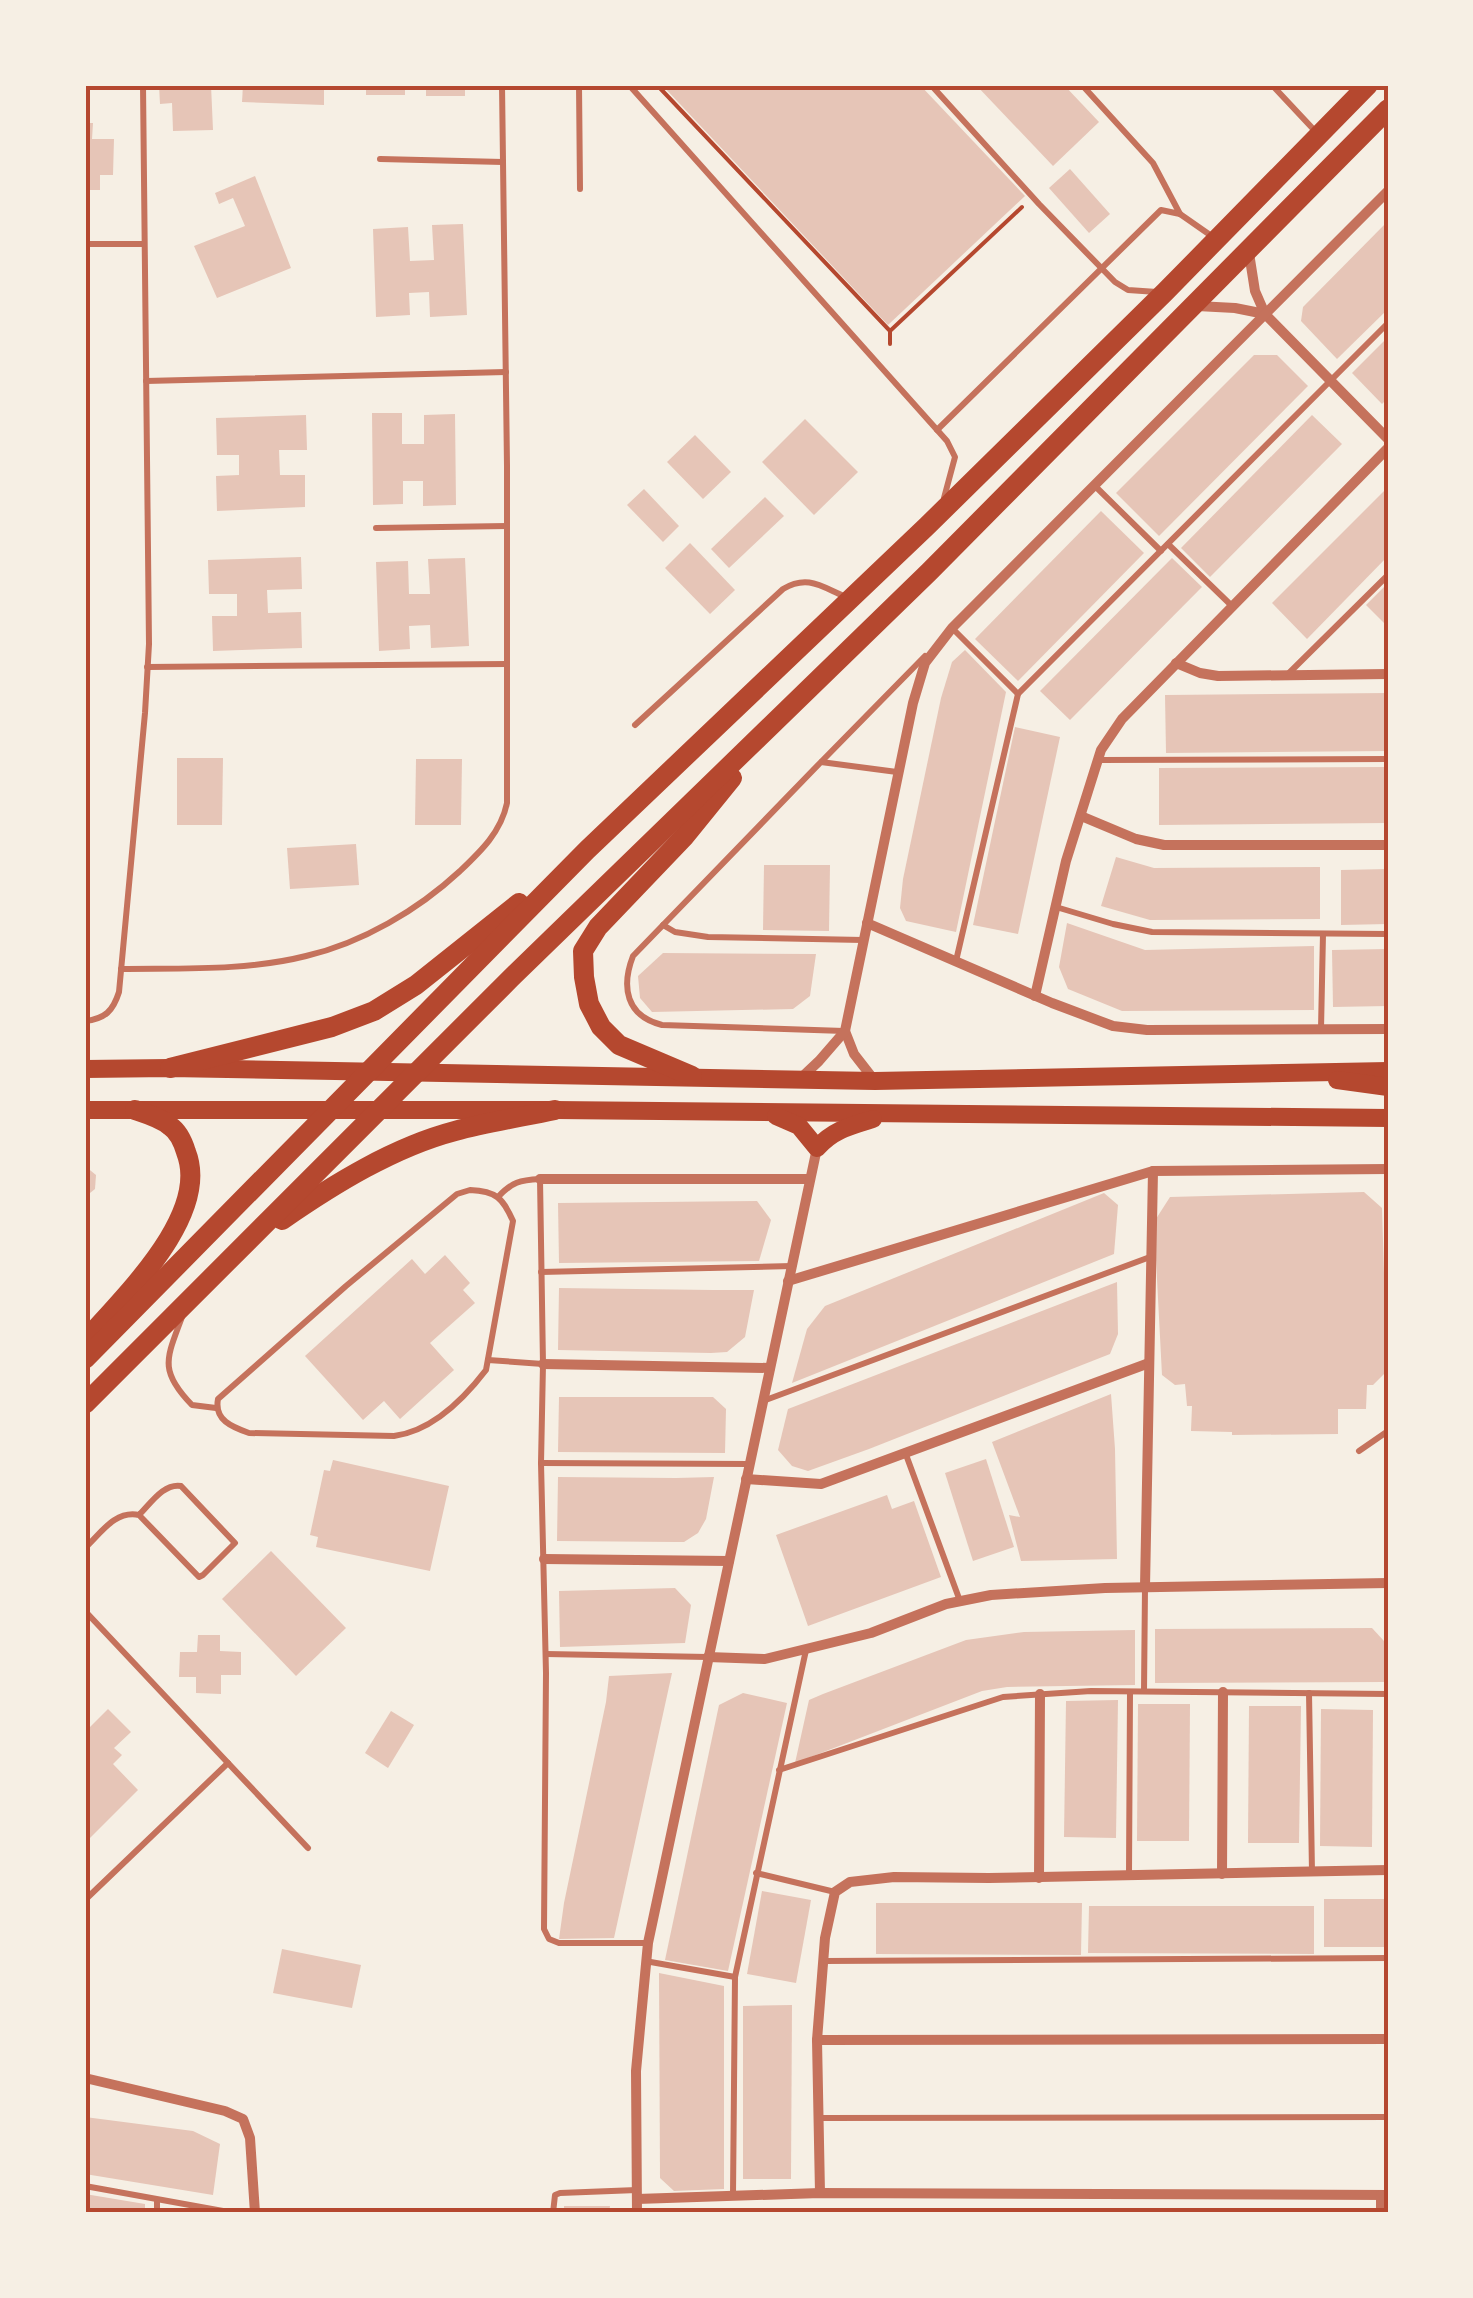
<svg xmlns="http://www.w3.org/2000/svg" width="1473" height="2298" font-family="Rubik,sans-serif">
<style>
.building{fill:#e6c5b7}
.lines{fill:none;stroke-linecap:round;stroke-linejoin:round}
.path{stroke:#b5482f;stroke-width:4}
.service{stroke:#c5725c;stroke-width:6}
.minor{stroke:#c5725c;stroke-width:10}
.secondary{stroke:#b5482f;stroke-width:18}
.primary{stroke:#b5482f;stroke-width:20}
.neatline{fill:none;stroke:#b5482f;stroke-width:4}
</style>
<rect width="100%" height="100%" fill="#f6efe4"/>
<g class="building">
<path d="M159 85H211L213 130 173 131 172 103 160 104Z"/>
<path d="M243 85H324V105L242 102Z"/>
<rect x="366" y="85" width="39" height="10"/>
<rect x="426" y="85" width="39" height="11"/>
<path d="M662 85H920L1025 196 888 325Z"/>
<path d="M976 85H1064L1099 122 1053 166Z"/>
<path d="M85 123H93L92 139H114L113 175H100V190H85Z"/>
<path d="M1070 169 1110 214 1089 233 1049 188Z"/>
<path d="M255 176 291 268 217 298 194 246 245 226 233 198 219 204 215 193Z"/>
<path d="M1388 221V309L1337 359 1301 321 1303 307Z"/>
<path d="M463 224 467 315 430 317 429 292 409 293 410 315 376 317 373 229 408 227 410 261 434 260 432 225Z"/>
<path d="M1388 337V398L1382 404 1352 373Z"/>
<path d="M1254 355H1277L1308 386 1159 536 1116 493Z"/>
<path d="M372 413H402V444H424V415L455 414 456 505 423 506V481H403V504L373 505Z"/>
<path d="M306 415 307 450H279L280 475H305V507L217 511 216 476 239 475V455H217L216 418Z"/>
<path d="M1312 415 1342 444 1210 577 1181 548Z"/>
<path d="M805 419 858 472 814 515 762 462Z"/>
<path d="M695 435 731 472 703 499 667 462Z"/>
<path d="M1388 487V556L1307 639 1272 603Z"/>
<path d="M644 489 679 526 663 542 627 505Z"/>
<path d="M765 497 784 516 729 568 711 549Z"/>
<path d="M1101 511 1144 553 1018 681 975 639Z"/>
<path d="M690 543 735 590 710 614 665 568Z"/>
<path d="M301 557 302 589 267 590 268 613 301 612 302 648 213 651 212 616H237V594H209L208 560Z"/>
<path d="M465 558 469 646 431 648 430 625 409 626 410 649 379 651 376 562 408 561 409 594H430L428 559Z"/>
<path d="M1172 558 1202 587 1070 720 1040 691Z"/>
<path d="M1388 583V627L1366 605Z"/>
<path d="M965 650 1006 692 956 932 906 921 900 908 903 879 941 698 952 662Z"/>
<path d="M1388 693V751L1166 753 1165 695Z"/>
<path d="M1015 727 1060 737 1018 934 973 925Z"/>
<path d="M177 758H223L222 825H177Z"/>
<path d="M416 759H462L461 825H415Z"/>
<path d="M1388 767V823L1159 825V768Z"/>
<path d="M356 844 359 885 290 889 287 848Z"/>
<path d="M1116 857 1154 868 1320 867V919L1150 920 1101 906Z"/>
<path d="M764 865H830L829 931 763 930Z"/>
<path d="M1388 869V924L1341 925V870Z"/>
<path d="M1067 923 1145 950 1314 946V1010L1122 1011 1068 989 1059 967Z"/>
<path d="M1388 949V1006L1333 1007 1332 950Z"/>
<path d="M663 953 816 954 810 996 793 1009 652 1012 640 998 638 976Z"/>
<path d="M85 1166 96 1175 95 1189 85 1197Z"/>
<path d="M1364 1192 1382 1208 1387 1371 1373 1385H1367L1366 1409H1338V1434L1232 1435V1432L1191 1431 1192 1406H1187L1185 1384 1175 1385 1162 1375 1154 1222 1170 1197Z"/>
<path d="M1104 1193 1118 1205 1114 1254 792 1383 807 1329 825 1306Z"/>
<path d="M757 1201 771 1220 759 1261 559 1263 558 1203Z"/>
<path d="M445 1255 470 1283 463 1290 475 1303 430 1343 454 1370 400 1419 384 1401 363 1420 305 1356 412 1259 425 1274Z"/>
<path d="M1117 1282 1118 1334 1110 1354 869 1449 808 1471 792 1466 778 1450 788 1409Z"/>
<path d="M559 1288 713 1290H754L745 1337 727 1352 711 1353 558 1350Z"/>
<path d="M1111 1394 1115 1449 1117 1559 1021 1561 1009 1515 1020 1517 992 1442Z"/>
<path d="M559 1397H713L726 1409 725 1453 558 1452Z"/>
<path d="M986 1459 1014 1547 973 1561 945 1473Z"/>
<path d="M333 1460 449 1486 430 1571 316 1547 318 1537 310 1535 324 1470 330 1471Z"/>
<path d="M558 1477 676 1478 714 1477 706 1519 698 1533 684 1542H675L557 1541Z"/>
<path d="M887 1495 892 1509 914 1501 941 1577 808 1626 776 1535Z"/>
<path d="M271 1551 346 1628 296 1676 222 1599Z"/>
<path d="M675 1588 691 1605 685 1643 560 1647 559 1591Z"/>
<path d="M1372 1628 1384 1641V1682L1155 1683V1629Z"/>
<path d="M1135 1630V1685L1007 1687 982 1691 795 1763 809 1700 823 1694 966 1640 1024 1632Z"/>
<path d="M198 1635H220V1651L241 1652V1675H221V1694L196 1693V1677H179L180 1652H197Z"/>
<path d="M672 1673 614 1938 559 1939 564 1903 606 1702 609 1676Z"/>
<path d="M743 1693 787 1703 728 1971 665 1960 719 1705Z"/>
<path d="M1118 1700 1116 1838 1064 1837 1066 1701Z"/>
<path d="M1138 1704H1190L1189 1841H1137Z"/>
<path d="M1249 1706H1301L1299 1843H1248Z"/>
<path d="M108 1709 131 1732 114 1748 122 1755 113 1764 138 1790 85 1843V1732Z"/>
<path d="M1321 1709 1373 1710 1372 1847 1320 1846Z"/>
<path d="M391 1711 414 1725 388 1768 365 1753Z"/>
<path d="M762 1891 811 1900 796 1983 747 1974Z"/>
<rect x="1324" y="1899" width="64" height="48"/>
<path d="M876 1903H1082L1081 1955 876 1954Z"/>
<path d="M1089 1906H1314V1954L1088 1953Z"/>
<path d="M282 1949 361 1965 352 2008 273 1993Z"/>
<path d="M659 1973 724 1986V2189L674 2191 660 2178Z"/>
<path d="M792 2005 791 2179H743V2006Z"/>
<path d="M85 2117 193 2131 220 2144 213 2195 85 2174Z"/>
<path d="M85 2194 145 2204V2213H85Z"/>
<path d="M564 2206H610L609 2213H564Z"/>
</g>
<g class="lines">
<g class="path">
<path d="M657 85 890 331 1022 207"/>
<path d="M890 344V331"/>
</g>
<g class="service">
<path d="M579 85 580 189"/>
<path d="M629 85 947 441 955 457 944 498"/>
<path d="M931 85 1039 204 1115 282 1128 290 1157 292"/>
<path d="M1082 85 1153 163 1180 214"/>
<path d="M1272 85 1316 132"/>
<path d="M380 159 503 162"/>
<path d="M85 244H143"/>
<path d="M146 381 506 372"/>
<path d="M937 430 1161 210 1180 214 1213 237"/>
<path d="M1095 486 1161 551"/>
<path d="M376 528 507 526"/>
<path d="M1168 544 1232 606"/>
<path d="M953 629 1018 694"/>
<path d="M147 667 507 664"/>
<path d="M1287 675 1388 575"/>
<path d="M635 725 783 589C808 574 822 587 846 597"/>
<path d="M1099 760 1388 759"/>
<path d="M822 761 925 656"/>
<path d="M1056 907 1113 924 1152 932 1388 934"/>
<path d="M663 925 675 932 708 937 863 940"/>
<path d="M956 961 1018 694 1388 323"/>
<path d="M121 969C182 968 247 971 306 956 362 943 418 910 460 871 481 851 501 832 507 803V466L502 85"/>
<path d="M85 1021C105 1019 113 1011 119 992L145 713 149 644 143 85"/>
<path d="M1321 1029 1323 934"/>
<path d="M844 1031 662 1025C626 1016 621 987 633 956L821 762 897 772"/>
<path d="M470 1190C496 1191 503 1198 513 1221L486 1370C463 1400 432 1431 394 1436L249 1433C232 1427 214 1420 218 1399L346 1286 457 1194Z"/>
<path d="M498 1197C512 1182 520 1180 540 1179L543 1364 541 1463 546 1673 544 1929 549 1939 559 1943H648"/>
<path d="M541 1272 792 1266"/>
<path d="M182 1317C167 1358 158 1370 192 1405L216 1408"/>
<path d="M488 1360 543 1364"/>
<path d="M763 1401 1150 1257"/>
<path d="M1359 1451 1388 1431"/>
<path d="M905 1452 960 1601"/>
<path d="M541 1463 749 1464"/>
<path d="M85 1548C101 1533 115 1510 139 1515L199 1577 203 1575 235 1543 181 1486C164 1483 151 1503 139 1515"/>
<path d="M85 1611 308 1848"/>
<path d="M546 1654 708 1657"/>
<path d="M1144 1691 1145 1588"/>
<path d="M1309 1693 1312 1872"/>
<path d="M779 1770 1003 1697 1091 1691 1388 1694"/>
<path d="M756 1873 835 1892"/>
<path d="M1129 1874 1130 1692"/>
<path d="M85 1900 228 1763"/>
<path d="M645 1961 735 1977"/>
<path d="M824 1961 1388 1958"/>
<path d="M819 2118 1388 2117"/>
<path d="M85 2186 234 2213"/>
<path d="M733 2195 735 1977 806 1650"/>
<path d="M157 2213V2200"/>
<path d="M553 2213 555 2195 560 2193 637 2190"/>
</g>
<g class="minor">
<path d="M1249 253 1255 291 1265 314 1388 439"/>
<path d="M1197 306 1235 308 1265 314"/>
<path d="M1176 663 1200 673 1218 676 1388 674"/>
<path d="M1081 816 1136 839 1164 845H1388"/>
<path d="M867 923 1052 1003 1113 1026 1147 1030 1388 1029"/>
<path d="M1035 996 1066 861 1101 750 1122 719 1388 448"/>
<path d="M845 1031 854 1054 875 1081"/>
<path d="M801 1078 819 1061 845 1031 913 703 925 663 952 628 1388 191"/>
<path d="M540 1179H810"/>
<path d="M788 1281 1153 1171 1388 1169"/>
<path d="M543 1364 770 1368"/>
<path d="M746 1479 821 1484 1149 1363"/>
<path d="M544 1559 729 1561"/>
<path d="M1145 1587 1153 1171"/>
<path d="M708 1657 765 1659 871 1633 946 1604 991 1595 1105 1588 1388 1583"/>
<path d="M1222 1874 1223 1692"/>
<path d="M1039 1878 1040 1694"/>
<path d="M817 2040 1388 2039"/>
<path d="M85 2078 225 2111 243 2119 250 2138 255 2213"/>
<path d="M820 2193 817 2040 825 1938 835 1892 850 1882 894 1877 989 1878 1388 1870"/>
<path d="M637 2199 820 2193 1388 2195"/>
<path d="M637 2213 636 2071 648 1943 817 1148"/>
<path d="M1381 2213V2195"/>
</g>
<g class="secondary">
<path d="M85 1069 170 1068 875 1081 1388 1071"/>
<path d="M1337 1080 1388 1087"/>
<path d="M85 1110H555L1388 1118"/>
<path d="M776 1116 799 1126 817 1148C833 1130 850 1126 873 1119"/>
</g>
<g class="primary">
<path d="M170 1068 332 1027 374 1011 416 985 519 903"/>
<path d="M692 1076 619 1045 601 1027 589 1004 584 977 583 951 598 927 685 836 732 778"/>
<path d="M282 1220C334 1184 394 1147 455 1131 488 1122 522 1117 555 1110"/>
<path d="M85 1341C123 1297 211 1215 186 1152 183 1142 179 1132 170 1126 161 1118 147 1114 135 1110"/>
<path d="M85 1359 587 850 927 526 1165 292 1368 85"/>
<path d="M85 1404 511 978 929 572 1388 109"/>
</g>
</g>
<rect width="1473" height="2298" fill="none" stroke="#f6efe4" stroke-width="175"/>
<rect x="88" y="88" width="1298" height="2122" class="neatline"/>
</svg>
